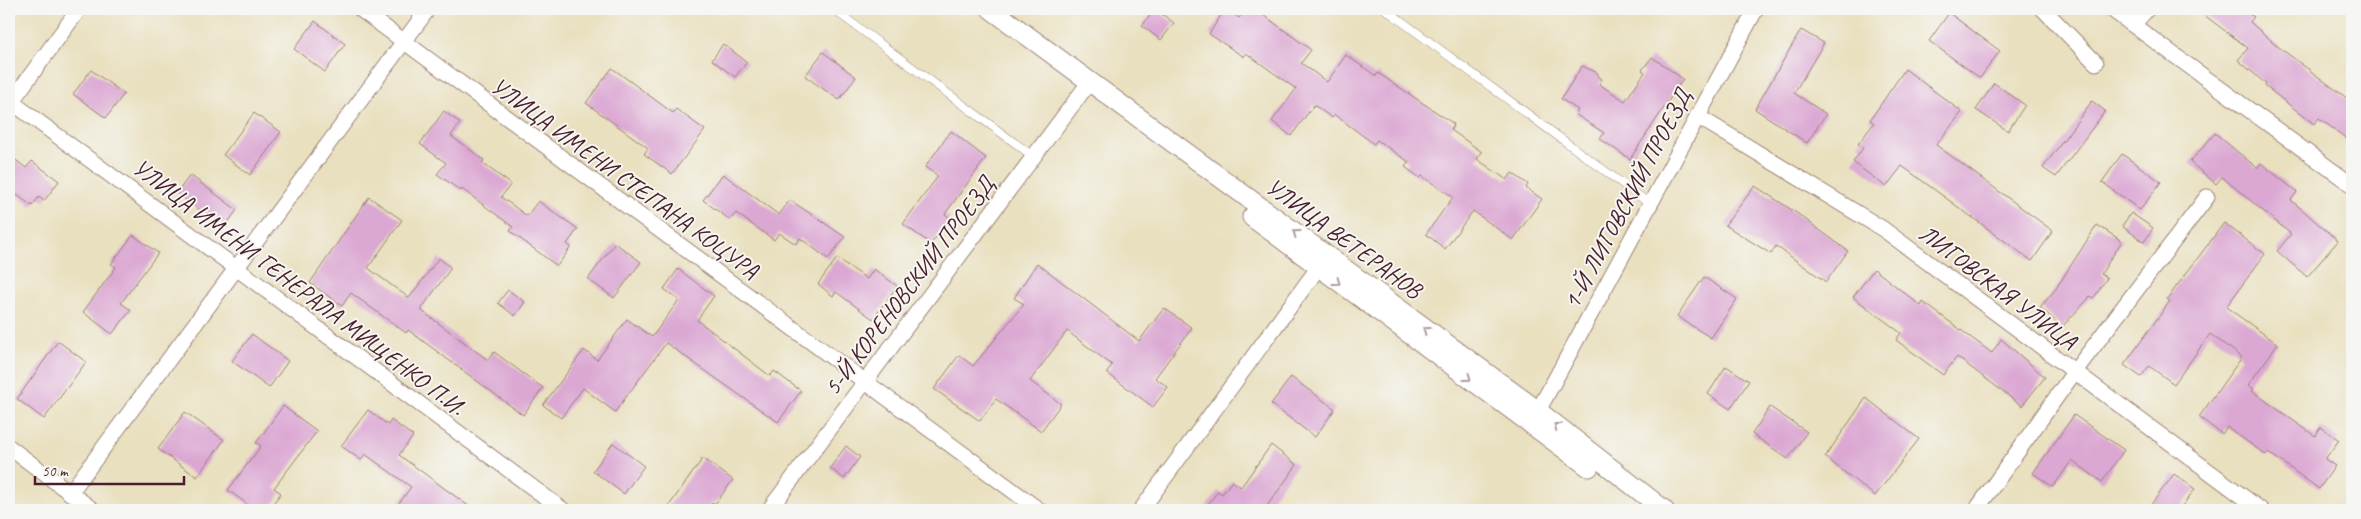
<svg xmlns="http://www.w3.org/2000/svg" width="2361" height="519" font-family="Caveat,sans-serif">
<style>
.building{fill:#dba7d3}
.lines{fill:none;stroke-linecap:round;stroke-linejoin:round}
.service-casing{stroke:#9a8075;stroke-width:9}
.minor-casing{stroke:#9a8075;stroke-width:17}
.tertiary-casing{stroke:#9a8075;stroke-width:21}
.service{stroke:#fff;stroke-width:8}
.minor{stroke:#fff;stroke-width:15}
.tertiary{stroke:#fff;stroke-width:19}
.oneway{stroke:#ae9aa0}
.labels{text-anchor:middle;stroke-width:4;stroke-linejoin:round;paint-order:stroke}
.street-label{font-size:24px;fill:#4a1f2b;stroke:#f6f6f2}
</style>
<rect width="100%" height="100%" fill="#f6f6f2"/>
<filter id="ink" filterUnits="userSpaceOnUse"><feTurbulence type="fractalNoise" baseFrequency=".02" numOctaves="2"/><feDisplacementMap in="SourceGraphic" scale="10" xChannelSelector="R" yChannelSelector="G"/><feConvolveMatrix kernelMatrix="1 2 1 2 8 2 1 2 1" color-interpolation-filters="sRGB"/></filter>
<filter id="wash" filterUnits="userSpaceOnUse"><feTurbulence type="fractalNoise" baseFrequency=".0096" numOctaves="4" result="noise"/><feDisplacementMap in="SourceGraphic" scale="20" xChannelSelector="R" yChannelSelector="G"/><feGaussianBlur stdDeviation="1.12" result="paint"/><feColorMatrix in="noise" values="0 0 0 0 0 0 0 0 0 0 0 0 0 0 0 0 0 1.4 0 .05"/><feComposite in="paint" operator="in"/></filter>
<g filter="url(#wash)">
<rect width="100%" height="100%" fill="#e9e0bf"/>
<g id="blocks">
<g class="building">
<path d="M1155 9 1174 23 1161 40 1142 26Z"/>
<path d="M1225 9 1239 18 1246 9H1254L1269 19 1311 50 1301 63 1327 82 1346 55 1376 76 1378 73 1454 124 1451 130 1482 152 1477 159 1507 180 1512 173 1528 184 1526 188 1542 199 1513 240 1473 211 1445 249 1426 234 1453 197 1422 176 1420 178 1405 167 1409 162 1377 140 1374 144 1335 115 1332 118 1314 105 1291 136 1272 121 1296 89 1246 53 1244 57 1209 34Z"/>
<path d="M2196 9H2242L2254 17 2250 22 2280 48 2352 102V143L2319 118 2314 124 2265 86 2266 84 2238 60 2248 48Z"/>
<path d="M1949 13 2000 51 1980 78 1929 41Z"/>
<path d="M315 21 345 44 325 72 294 49Z"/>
<path d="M1801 30 1824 43 1794 93 1826 114 1807 143 1755 109Z"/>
<path d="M723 44 747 62 735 77 712 60Z"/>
<path d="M823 52 856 77 839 100 805 76Z"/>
<path d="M1652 57 1683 79 1630 159 1600 139 1604 133 1575 114 1578 110 1561 99 1582 66 1598 73V76L1602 79 1599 84 1625 101 1645 72 1642 70Z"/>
<path d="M612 68 673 113 676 109 705 130 672 174 644 154 648 148 586 103Z"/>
<path d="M1905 69 1962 112 1936 145 2053 231 2032 261 1902 166 1886 187 1853 162 1863 148 1858 144 1874 123 1870 120Z"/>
<path d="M91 70 124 94 106 118 73 94Z"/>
<path d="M1994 83 2025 105 2008 131 1976 110Z"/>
<path d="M2092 101 2105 111 2056 177 2043 168Z"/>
<path d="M444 111 460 123 451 136 484 160 482 163 511 184 501 197 527 216 538 201 578 229 567 244 571 247 557 266 510 231 513 227 462 189 461 191 437 174 446 163 420 144Z"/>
<path d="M254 113 281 132 250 175 223 155Z"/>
<path d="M951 131 986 158 945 214 950 218 931 244 903 224 938 176 925 167Z"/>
<path d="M2215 133 2257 168 2261 163 2297 192 2291 200 2338 241 2307 277 2277 251 2291 234 2222 177 2216 184 2190 162Z"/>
<path d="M2122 154 2161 182 2140 210 2102 182Z"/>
<path d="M9 155 26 168 32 161 59 181 44 201 39 197 32 206 9 189Z"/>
<path d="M723 174 779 215 790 200 845 237 828 259 800 238 796 244 779 233 774 240 736 213 730 220 703 200Z"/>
<path d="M190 175 237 210 224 228 177 193Z"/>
<path d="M1755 186 1798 214 1848 251 1826 282 1776 246 1771 254 1725 225Z"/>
<path d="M369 197 402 220 368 268 409 298 439 258 451 268 422 308V311L488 360 494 352 543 388 523 415 408 330 406 333 351 293 342 306 310 283Z"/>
<path d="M2131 213 2153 228 2144 242 2122 226Z"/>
<path d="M2224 223 2265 254 2226 307 2278 344 2248 385 2254 389 2252 391 2315 436 2321 427 2339 440 2325 459 2335 466 2319 489 2268 452 2266 455 2227 427 2222 434 2199 417 2242 357 2210 334 2174 384 2149 366 2141 377 2124 365 2170 301 2167 299Z"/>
<path d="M2097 225 2122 241 2101 274 2107 278 2093 299 2090 297 2062 327 2040 307 2055 290Z"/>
<path d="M133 235 158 253 121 303 131 310 112 334 83 312 116 267 111 264Z"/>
<path d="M615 243 641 262 614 298 588 279Z"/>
<path d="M837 258 867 279 874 269 897 286 873 319 836 292 833 296 818 284Z"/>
<path d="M1037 263 1139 341 1164 308 1192 328 1155 378 1168 387 1153 407 1107 373 1112 365 1067 331 1030 381 1061 404 1041 431 996 399 980 421 934 389 959 355 973 366 1024 304 1014 298Z"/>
<path d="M678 269 714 296 697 320 770 376 774 371 801 391 778 422 666 343 615 412 583 388 561 418 543 405 584 350 597 360 627 319 652 337 679 300 664 289Z"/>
<path d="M1874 269 1921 306 1923 302 1992 353 2001 339 2045 377 2022 406 1957 357 1943 375 1896 340 1901 333 1853 297Z"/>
<path d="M1704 277 1737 299 1711 338 1677 316Z"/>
<path d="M508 290 525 302 515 316 498 303Z"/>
<path d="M252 334 288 361 269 388 232 361Z"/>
<path d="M58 341 86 362 44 419 17 399Z"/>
<path d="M1726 366 1749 381 1730 409 1708 394Z"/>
<path d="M1291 377 1335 409 1315 437 1271 404Z"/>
<path d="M1866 398 1919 439 1875 496 1825 457Z"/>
<path d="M283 406 317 431 274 488 281 493 268 510H255L228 490 261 446 256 443Z"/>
<path d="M1770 407 1807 432 1788 459 1752 434Z"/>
<path d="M368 410 388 425 391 420 413 436 399 455 474 510H394L411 487 365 454 361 460 341 446Z"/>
<path d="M185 412 224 440 197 477 158 449Z"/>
<path d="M2074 415 2124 450 2102 482 2072 460 2053 487 2033 473Z"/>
<path d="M613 443 644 466 624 494 593 471Z"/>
<path d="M1271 445 1297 465 1264 510H1204L1218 491 1222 494 1232 481 1241 487Z"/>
<path d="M846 446 860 457 844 479 830 468Z"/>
<path d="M703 458 733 480 715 504 713 502 707 510H666Z"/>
<path d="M2174 474 2195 489 2179 510H2147Z"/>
</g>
</g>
</g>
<g filter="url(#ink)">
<use href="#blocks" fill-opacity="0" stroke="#9a8075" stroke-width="1"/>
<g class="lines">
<defs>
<g id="service">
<path d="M833 9 1034 157"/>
<path d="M1385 9 1650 204"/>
</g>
<g id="minor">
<path d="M360 9 1039 510"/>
<path d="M2043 9 2096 63"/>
<path d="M2111 9 2352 185"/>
<path d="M2134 24 2147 9"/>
<path d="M9 100 563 510"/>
<path d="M9 105 79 9"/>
<path d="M1697 116 1883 229 2261 510"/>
<path d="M1538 411 1756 9"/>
<path d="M9 447 93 510"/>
<path d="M70 493 428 9"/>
<path d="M769 510 1085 88"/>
<path d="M1141 510 1318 268"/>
<path d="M1976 510 2075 371 2207 197"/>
</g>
<g id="tertiary">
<path d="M991 9 1538 411 1664 510"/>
<path d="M1252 217 1589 467"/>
</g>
</defs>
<use href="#service" class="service-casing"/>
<use href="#minor" class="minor-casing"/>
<use href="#tertiary" class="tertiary-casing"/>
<use href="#service" class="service"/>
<use href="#minor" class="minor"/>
<use href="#tertiary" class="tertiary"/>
</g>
<defs><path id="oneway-chevron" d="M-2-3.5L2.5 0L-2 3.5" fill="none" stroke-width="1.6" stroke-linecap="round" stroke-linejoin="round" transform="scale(1.25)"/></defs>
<g class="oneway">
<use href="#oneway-chevron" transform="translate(1296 233) rotate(-144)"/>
<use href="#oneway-chevron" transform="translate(1337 282) rotate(36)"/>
<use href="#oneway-chevron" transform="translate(1426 330) rotate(-144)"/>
<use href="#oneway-chevron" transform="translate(1468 378) rotate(36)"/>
<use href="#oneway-chevron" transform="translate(1557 426) rotate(-142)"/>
</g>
</g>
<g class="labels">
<g class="street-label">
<text transform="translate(625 178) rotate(36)" y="8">УЛИЦА ИМЕНИ СТЕПАНА КОЦУРА</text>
<text transform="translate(1627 199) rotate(-62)" y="8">1-Й ЛИГОВСКИЙ ПРОЕЗД</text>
<text transform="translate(1344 238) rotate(36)" y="8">УЛИЦА ВЕТЕРАНОВ</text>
<text transform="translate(909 286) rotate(-53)" y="8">5-Й КОРЕНОВСКИЙ ПРОЕЗД</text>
<text transform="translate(299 287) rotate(37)" y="8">УЛИЦА ИМЕНИ ГЕНЕРАЛА МИЩЕНКО П.И.</text>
<text transform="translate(1998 287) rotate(37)" y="8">ЛИГОВСКАЯ УЛИЦА</text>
</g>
</g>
<rect width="2361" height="519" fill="none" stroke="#f6f6f2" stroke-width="30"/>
<path d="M35 476v8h149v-8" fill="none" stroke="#4a1f2b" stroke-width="2.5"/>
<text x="42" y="476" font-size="15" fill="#4a1f2b" stroke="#f6f6f2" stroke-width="4" paint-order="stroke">50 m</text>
</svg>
